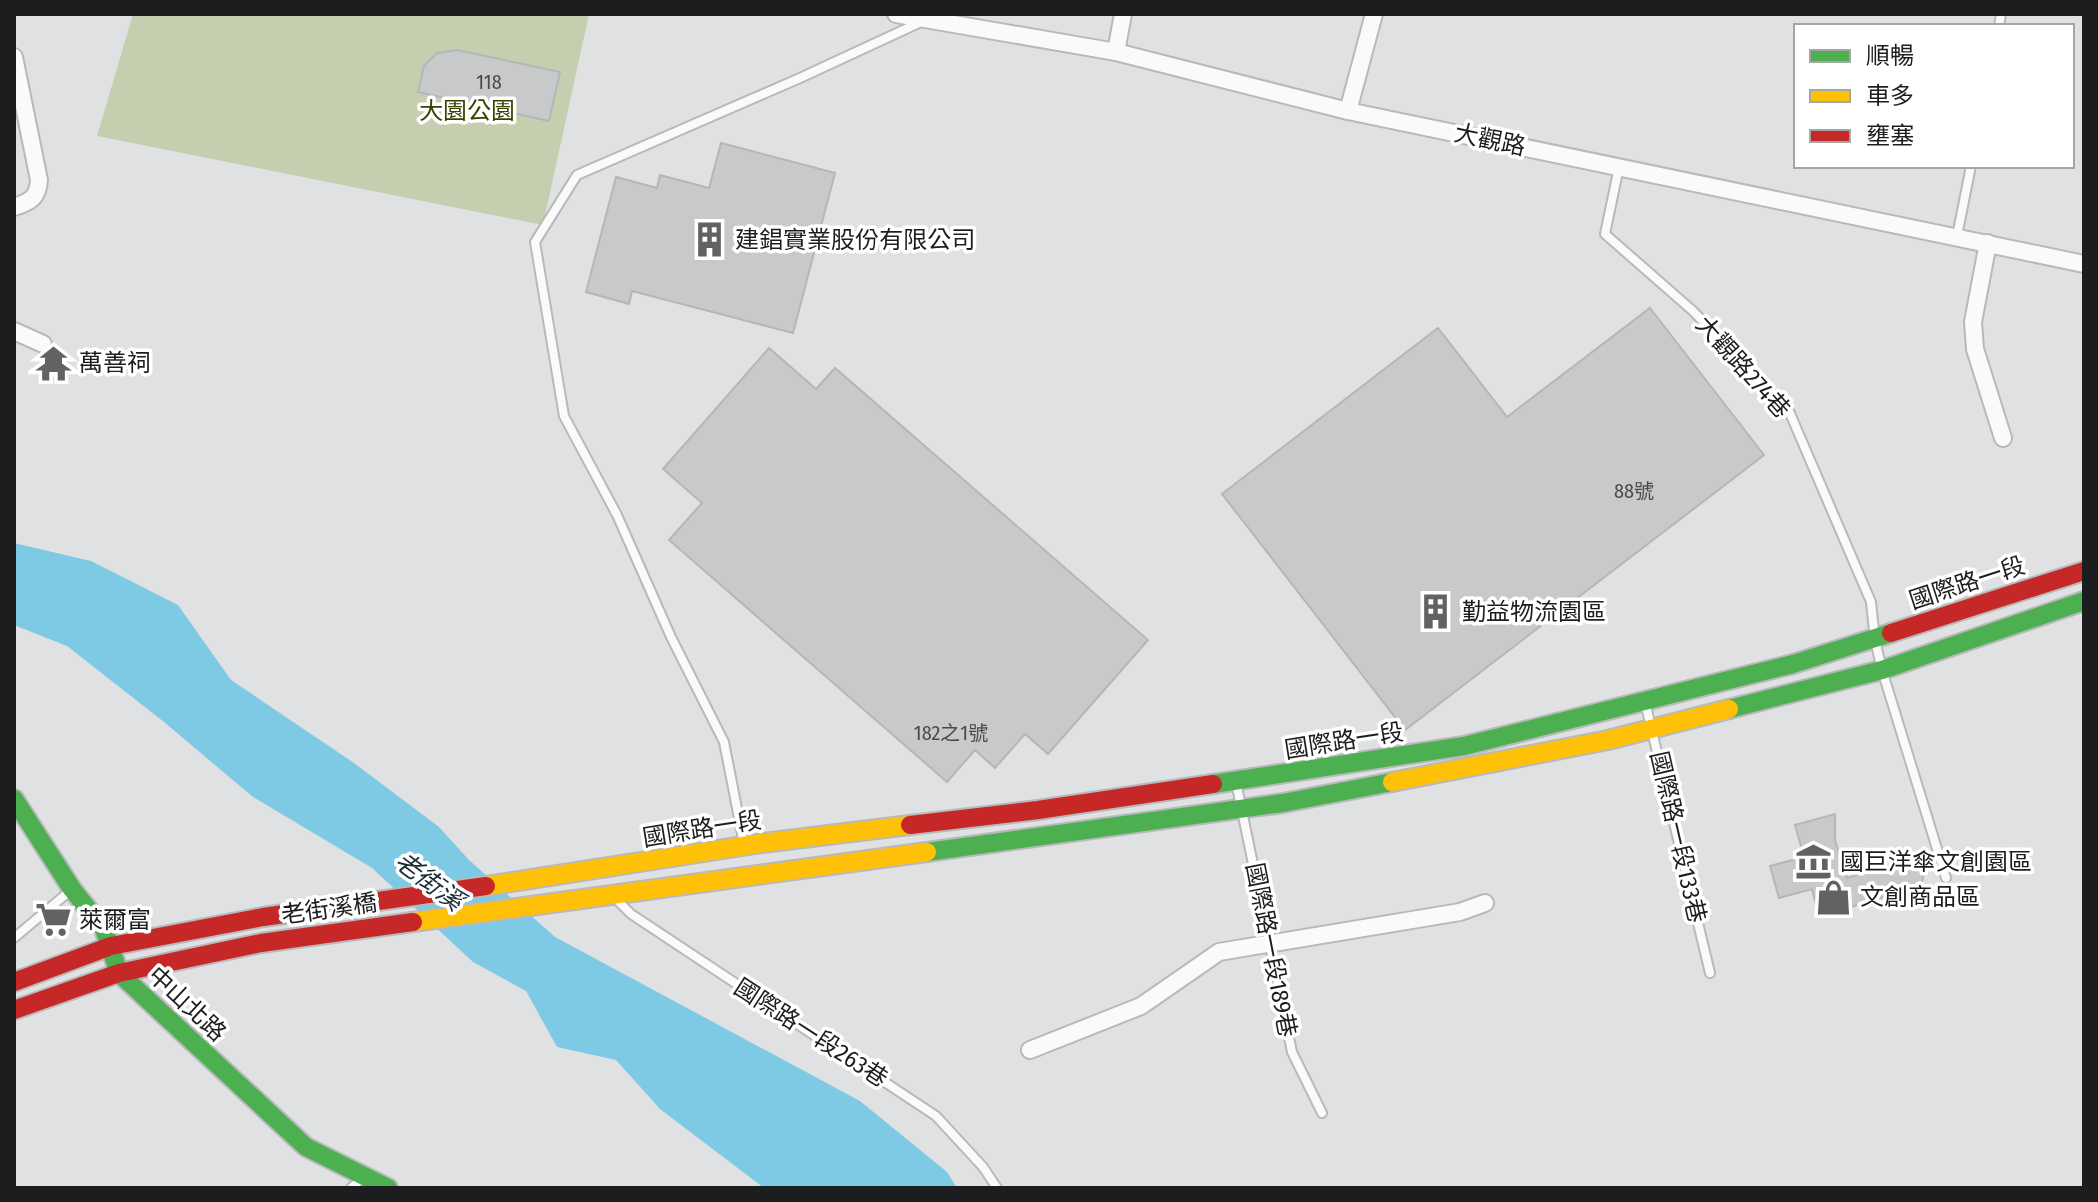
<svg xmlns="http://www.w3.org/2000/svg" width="2098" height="1202" font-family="'Fira Sans Condensed','Noto Sans TC',sans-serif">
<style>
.green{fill:#c6ceb0}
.water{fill:#7ecae4}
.building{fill:#c8c9ca;stroke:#b5b6b7;stroke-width:2}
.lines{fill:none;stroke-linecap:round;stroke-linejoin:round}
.lane-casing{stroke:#b8b9ba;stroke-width:12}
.street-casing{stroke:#b8b9ba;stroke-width:20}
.fast-casing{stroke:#b8b9ba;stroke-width:22}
.slow-casing{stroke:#b8b9ba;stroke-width:22}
.jam-casing{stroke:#b8b9ba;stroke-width:22}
.lane{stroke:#fafafb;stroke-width:8}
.street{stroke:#fafafb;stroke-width:16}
.fast{stroke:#4caf50;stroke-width:18}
.slow{stroke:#ffc107;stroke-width:18}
.jam{stroke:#c62828;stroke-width:18}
.labels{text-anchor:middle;stroke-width:7;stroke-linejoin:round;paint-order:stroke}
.number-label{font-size:20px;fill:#494a4b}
.park-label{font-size:24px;fill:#374200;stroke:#fff}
.street-label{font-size:24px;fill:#1c1d1e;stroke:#fff}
.poi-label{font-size:24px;fill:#1c1d1e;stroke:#fff;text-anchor:start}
.water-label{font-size:26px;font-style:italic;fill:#1a2d34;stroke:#fff}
</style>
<rect width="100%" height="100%" fill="#e0e1e3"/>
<path class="green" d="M133 14H589L543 225 97 136Z"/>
<path class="water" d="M14 543 91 561 178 605 231 680 354 763 439 827 469 860 555 937 860 1101 947 1172 957 1188H764L660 1109 616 1060 557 1047 526 991 473 962 372 868 253 797 164 722 67 646 14 625Z"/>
<g class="building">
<path d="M457 50 560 72 549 121 418 92 424 66 437 53Z"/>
<path d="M721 143 835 173 793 333 632 291 629 304 586 292 616 177 657 188 660 175 709 188Z"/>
<path d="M1650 308 1764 455 1405 730 1222 494 1438 328 1507 417Z"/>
<path d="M769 348 816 389 835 368 1148 640 1048 754 1025 734 995 768 975 750 947 782 669 540 702 503 663 469Z"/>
<path d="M1835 814V840L1847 878 1913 858 1924 874 1921 886 1831 913 1817 909 1812 889 1779 898 1770 866 1804 857 1795 825Z"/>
</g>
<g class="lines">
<defs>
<g id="lane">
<path d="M1999 26 2001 14"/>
<path d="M1619 167 1605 234 1693 311 1789 411 1871 602 1875 640 1882 670 1946 878"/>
<path d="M1957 236 1971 166"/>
<path d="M1645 702 1710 973"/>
<path d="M1236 782 1292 1052 1322 1113"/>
<path d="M744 844 724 742 671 637 617 515 564 416 535 242 577 175 800 78 923 21"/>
<path d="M617 900 631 914 936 1116 983 1167 997 1188"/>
<path d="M14 938 71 890"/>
<path d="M351 1188 363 1178"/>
</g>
<g id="street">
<path d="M896 14 1116 52 1348 111 2084 264"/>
<path d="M1116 52 1123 14"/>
<path d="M14 57 39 180C38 198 30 202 14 207"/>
<path d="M1348 111 1374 14"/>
<path d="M1988 243 1973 322 1975 349 2003 438"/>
<path d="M14 331 43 344"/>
<path d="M1030 1050 1141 1006 1219 952 1460 912 1485 903"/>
</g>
<g id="fast">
<path d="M1729 709 1882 670 2084 601"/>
<path d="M1213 784 1464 746 1793 664 1891 633"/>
<path d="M14 799 72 889 104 929 119 973 306 1147 388 1188"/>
<path d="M927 852 1283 803 1392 782"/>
</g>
<g id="slow">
<path d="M1392 782 1608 740 1729 709"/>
<path d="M486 886 762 843 910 825"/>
<path d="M413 922 927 852"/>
</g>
<g id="jam">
<path d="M1891 633 2084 571"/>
<path d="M910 825 1038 810 1213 784"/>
<path d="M14 982 111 946 263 917 486 886"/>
<path d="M14 1010 119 973 261 943 413 922"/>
</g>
</defs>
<use href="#lane" class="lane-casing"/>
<use href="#street" class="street-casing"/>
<use href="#fast" class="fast-casing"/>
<use href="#slow" class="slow-casing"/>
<use href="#jam" class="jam-casing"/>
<use href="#lane" class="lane"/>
<use href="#street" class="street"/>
<use href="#fast" class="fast"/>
<use href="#slow" class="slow"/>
<use href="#jam" class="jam"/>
</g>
<defs>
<symbol id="building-bare" viewBox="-9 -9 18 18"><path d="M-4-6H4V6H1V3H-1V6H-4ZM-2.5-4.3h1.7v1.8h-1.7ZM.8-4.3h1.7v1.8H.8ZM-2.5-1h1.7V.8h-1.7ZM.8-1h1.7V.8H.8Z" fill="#616263" stroke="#fff" stroke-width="2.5" paint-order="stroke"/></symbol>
<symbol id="temple-bare" viewBox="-9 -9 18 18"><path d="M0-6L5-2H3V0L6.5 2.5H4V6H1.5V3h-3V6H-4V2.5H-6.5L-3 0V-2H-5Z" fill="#616263" stroke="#fff" stroke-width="2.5" paint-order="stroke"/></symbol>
<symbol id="museum-bare" viewBox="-9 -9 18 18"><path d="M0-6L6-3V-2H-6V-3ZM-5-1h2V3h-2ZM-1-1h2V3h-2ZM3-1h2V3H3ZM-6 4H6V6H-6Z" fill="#616263" stroke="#fff" stroke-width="2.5" paint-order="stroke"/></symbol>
<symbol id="shop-bare" viewBox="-9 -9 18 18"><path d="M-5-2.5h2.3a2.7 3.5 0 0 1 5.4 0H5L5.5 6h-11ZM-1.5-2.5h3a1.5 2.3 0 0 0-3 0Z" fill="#616263" stroke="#fff" stroke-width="2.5" paint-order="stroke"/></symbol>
<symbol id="supermarket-bare" viewBox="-9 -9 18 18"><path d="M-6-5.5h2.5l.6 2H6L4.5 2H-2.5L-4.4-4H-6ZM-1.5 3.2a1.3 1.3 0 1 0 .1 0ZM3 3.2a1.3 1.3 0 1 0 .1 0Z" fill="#616263" stroke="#fff" stroke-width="2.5" paint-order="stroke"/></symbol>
</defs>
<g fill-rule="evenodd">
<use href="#building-bare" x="684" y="214" width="51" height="51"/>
<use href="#temple-bare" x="28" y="338" width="51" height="51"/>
<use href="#building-bare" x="1410" y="586" width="51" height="51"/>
<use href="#museum-bare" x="1788" y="836" width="51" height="51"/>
<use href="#shop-bare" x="1808" y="872" width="51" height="51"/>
<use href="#supermarket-bare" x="28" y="894" width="51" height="51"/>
</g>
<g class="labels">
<g class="number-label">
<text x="489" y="89">118</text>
<text x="1634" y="498">88號</text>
<text x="951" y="740">182之1號</text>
</g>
<g class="park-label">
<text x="467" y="119">大園公園</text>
</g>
<g class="street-label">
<text transform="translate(1490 140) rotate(12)" y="8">大觀路</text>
<text transform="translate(1743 367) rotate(48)" y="8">大觀路274巷</text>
<text transform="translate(1967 583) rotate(-18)" y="8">國際路一段</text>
<text transform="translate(1344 741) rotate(-9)" y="8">國際路一段</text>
<text transform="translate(702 829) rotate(-9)" y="8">國際路一段</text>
<text transform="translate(1678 837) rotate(77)" y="8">國際路一段133巷</text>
<text transform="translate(329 909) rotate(-8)" y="8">老街溪橋</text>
<text transform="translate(1271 950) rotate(79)" y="8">國際路一段189巷</text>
<text transform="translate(187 1004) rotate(43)" y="8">中山北路</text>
<text transform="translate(811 1033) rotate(33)" y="8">國際路一段263巷</text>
</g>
<g class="poi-label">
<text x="735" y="248">建錩實業股份有限公司</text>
<text x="79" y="371">萬善祠</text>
<text x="1462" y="620">勤益物流園區</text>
<text x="1840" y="870">國巨洋傘文創園區</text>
<text x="1860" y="905">文創商品區</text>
<text x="79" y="928">萊爾富</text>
</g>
<g class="water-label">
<text transform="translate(429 881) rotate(37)" y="9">老街溪</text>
</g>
</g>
<rect width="2098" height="1202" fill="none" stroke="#1c1d1e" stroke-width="32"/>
<rect x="1794" y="24" width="280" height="144" fill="#ffffff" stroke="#a4a5a5" stroke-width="2"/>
<rect x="1810" y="50" width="40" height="12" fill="#4caf50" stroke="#a4a5a5" stroke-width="2"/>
<text x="1866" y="64" font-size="24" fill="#1c1d1e">順暢</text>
<rect x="1810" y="90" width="40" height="12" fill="#ffc107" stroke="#a4a5a5" stroke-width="2"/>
<text x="1866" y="104" font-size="24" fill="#1c1d1e">車多</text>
<rect x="1810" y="130" width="40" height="12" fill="#c62828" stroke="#a4a5a5" stroke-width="2"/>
<text x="1866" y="144" font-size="24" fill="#1c1d1e">壅塞</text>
</svg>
